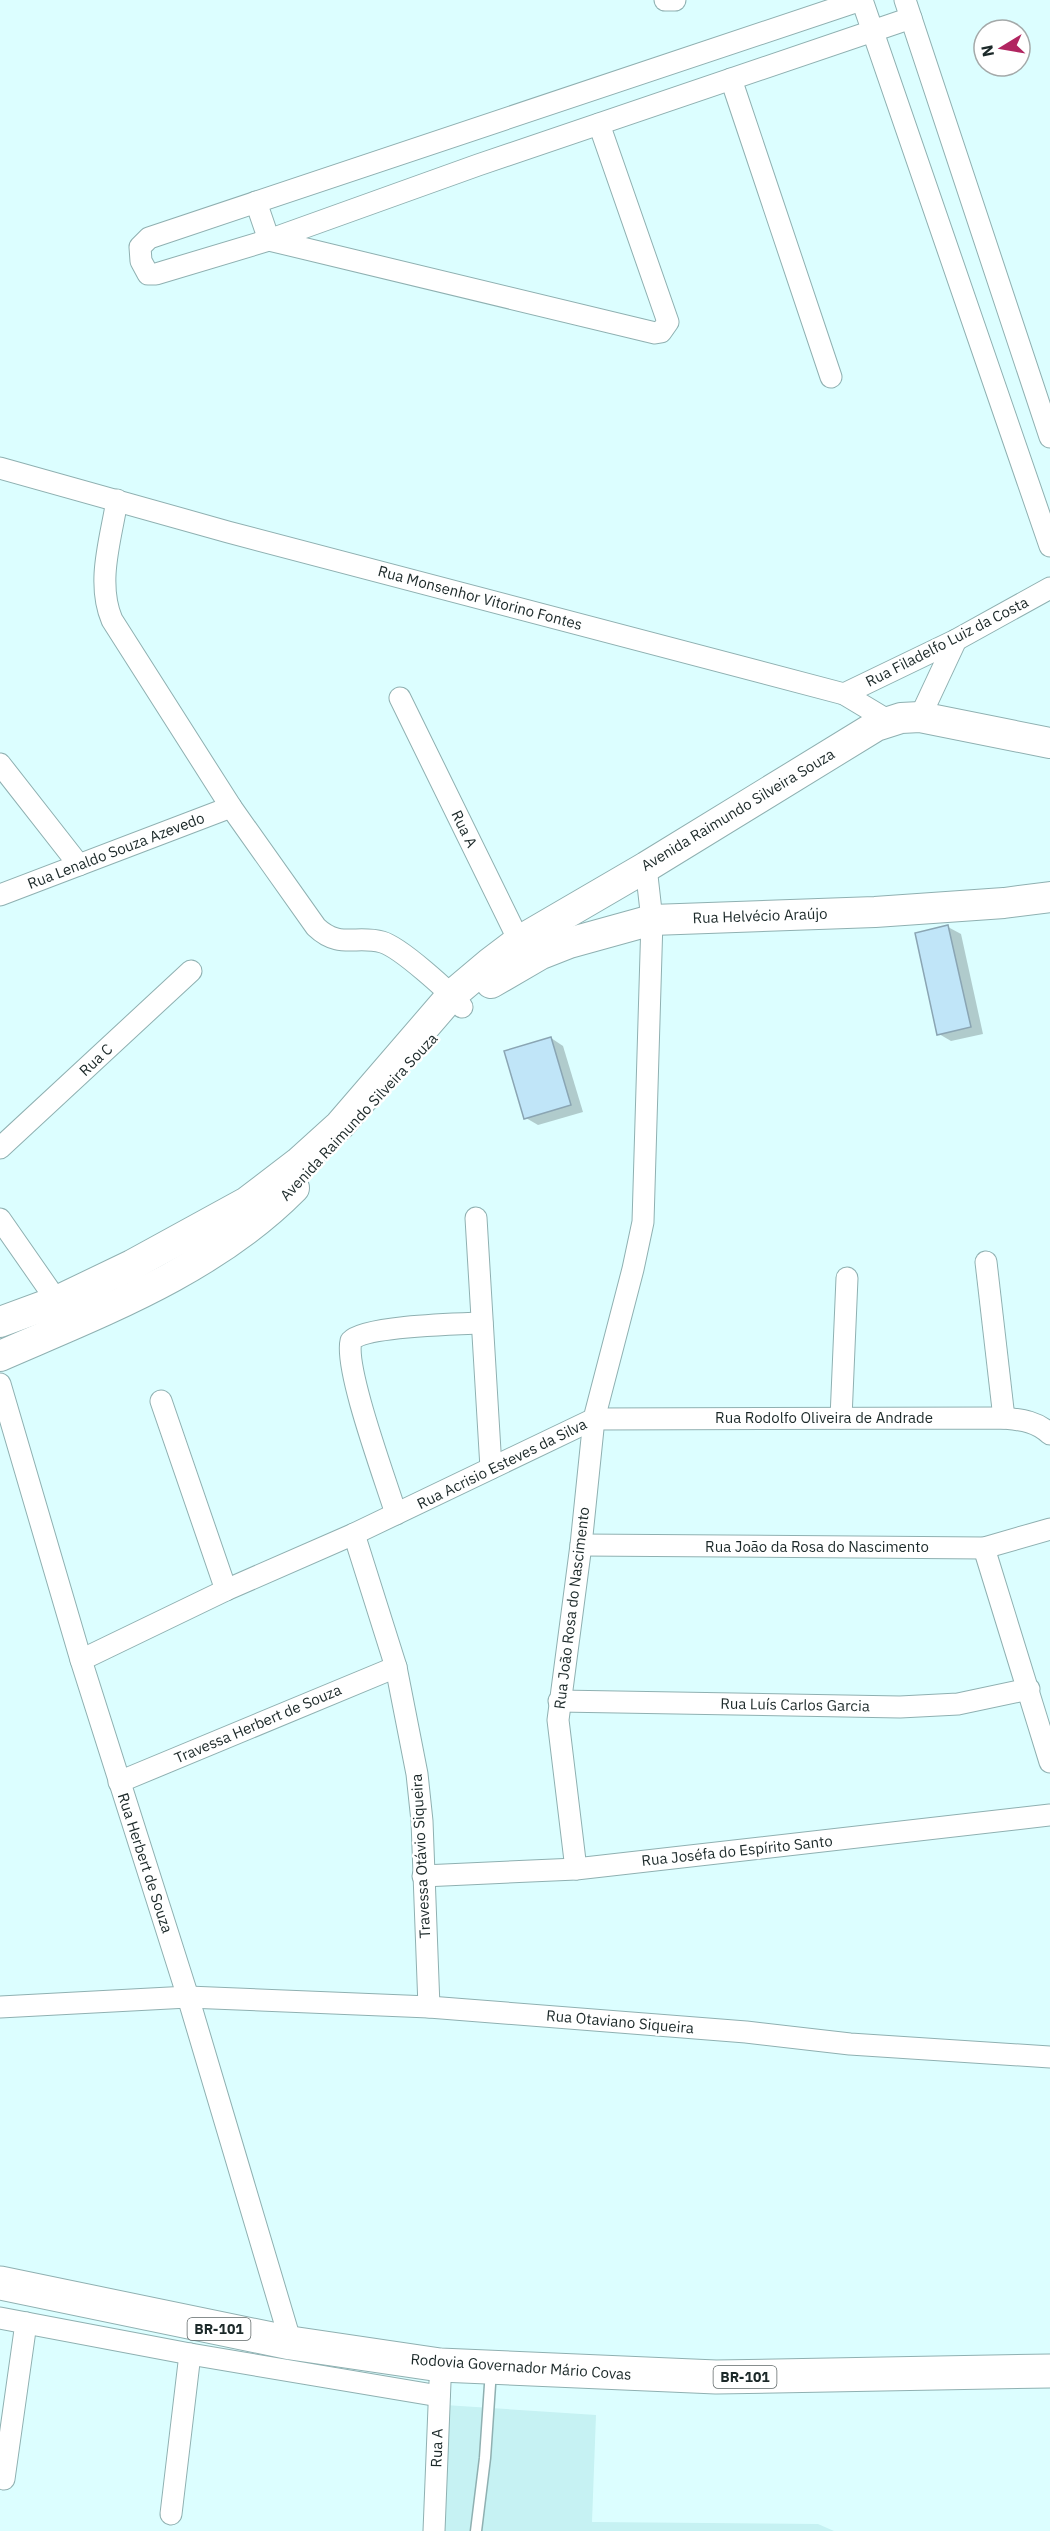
<svg xmlns="http://www.w3.org/2000/svg" width="1050" height="2531" font-family="'IBM Plex Sans',sans-serif">
<style>
.built{fill:#c6f2f3}
.shadow{fill:#0003}
.building{fill:#c0e5f8;stroke:#8aa5b3;stroke-width:1.5}
.lines{fill:none;stroke-linecap:round;stroke-linejoin:round}
.lane-casing{stroke:#8fb0b1;stroke-width:13}
.street-casing{stroke:#8fb0b1;stroke-width:23}
.secondary-casing{stroke:#8fb0b1;stroke-width:32}
.highway-casing{stroke:#8fb0b1;stroke-width:35}
.lane{stroke:#fff;stroke-width:10}
.street{stroke:#fff;stroke-width:21}
.secondary{stroke:#fff;stroke-width:30}
.highway{stroke:#fff;stroke-width:33}
.labels{text-anchor:middle;stroke-width:5;stroke-linejoin:round;paint-order:stroke}
.shield{fill:#fff;stroke:#606969;stroke-width:1.5}
.shield-label{font-size:14px;font-weight:bold;fill:#1c2929}
.street-label{font-size:15px;fill:#1c2929;stroke:#fff}
</style>
<rect width="100%" height="100%" fill="#dcfeff"/>
<path class="built" d="M445 2405 596 2415 592 2522 818 2524 834 2531H442Z"/>
<g class="shadow">
<path d="M948 927 961 934 983 1034 951 1041 939 1034Z"/>
<path d="M551 1038 563 1046 583 1112 538 1125 526 1118Z"/>
</g>
<g class="building">
<path d="M948 925 971 1027 937 1035 915 933Z"/>
<path d="M551 1037 571 1105 524 1119 504 1051Z"/>
</g>
<g class="lines">
<defs>
<path id="lane" d="M476 2531 485 2458 491 2370"/>
<g id="street">
<path d="M665 0H675"/>
<path d="M861 0 149 238 140 247 141 261 148 274H156L269 240 478 165 911 18"/>
<path d="M862 0 1050 546"/>
<path d="M905 0 1050 437"/>
<path d="M731 79 831 377"/>
<path d="M256 202 269 240 655 333 661 332 668 322 599 124"/>
<path d="M0 468 228 532 844 694 889 721"/>
<path d="M117 500C111 539 96 582 112 620L231 807 316 927C339 949 356 935 382 942 400 947 450 992 462 1007"/>
<path d="M844 694 956 640 1050 588"/>
<path d="M400 698 525 953"/>
<path d="M920 717 956 640"/>
<path d="M0 764 79 865"/>
<path d="M0 895 231 807"/>
<path d="M0 1148 191 971"/>
<path d="M476 1218 491 1468"/>
<path d="M0 1219 57 1301"/>
<path d="M986 1262 1004 1418"/>
<path d="M0 1384 81 1660 188 1997 291 2343"/>
<path d="M161 1401 226 1590"/>
<path d="M841 1418 847 1278"/>
<path d="M396 1514C386 1481 344 1369 351 1341 364 1326 459 1324 482 1323"/>
<path d="M354 1534 396 1667 417 1774 422 1821 429 2007"/>
<path d="M581 1545 984 1548 1050 1529"/>
<path d="M984 1548 1050 1762"/>
<path d="M81 1660 226 1590 354 1534 594 1419 633 1269 643 1222 652 920 646 867"/>
<path d="M559 1701 900 1707 958 1704 1029 1689"/>
<path d="M119 1782 396 1667"/>
<path d="M576 1869 558 1720 581 1545 594 1419 1004 1418C1022 1420 1036 1421 1050 1434"/>
<path d="M423 1876 576 1869 1050 1815"/>
<path d="M0 2007 188 1997 429 2007 746 2032 850 2044 1050 2057"/>
<path d="M0 2318 190 2354 439 2396"/>
<path d="M4 2479 26 2323"/>
<path d="M171 2514 190 2354"/>
<path d="M434 2531 440 2382"/>
</g>
<g id="secondary">
<path d="M491 983 541 954 569 943 652 920 875 912 1004 903 1050 897"/>
<path d="M0 1322 57 1301 132 1265 247 1202 298 1163 340 1125 452 995 490 963 519 941 646 867 876 726 901 718 920 717 1050 743"/>
<path d="M0 1356C103 1311 213 1270 294 1188"/>
</g>
<path id="highway" d="M0 2283 291 2343 440 2365 716 2377 1050 2371"/>
</defs>
<use href="#lane" class="lane-casing"/>
<use href="#street" class="street-casing"/>
<use href="#secondary" class="secondary-casing"/>
<use href="#highway" class="highway-casing"/>
<use href="#lane" class="lane"/>
<use href="#street" class="street"/>
<use href="#secondary" class="secondary"/>
<use href="#highway" class="highway"/>
</g>
<g class="labels">
<g class="shield">
<rect x="187.5" y="2318" width="63" height="22" rx="4.5"/>
<rect x="713.5" y="2366" width="63" height="22" rx="4.5"/>
</g>
<g class="shield-label">
<text x="219" y="2334">BR-101</text>
<text x="745" y="2382">BR-101</text>
</g>
<g class="street-label">
<text transform="translate(480 598) rotate(15)" y="5">Rua Monsenhor Vitorino Fontes</text>
<text transform="translate(947 642) rotate(-27)" y="5">Rua Filadelfo Luiz da Costa</text>
<text transform="translate(738 810) rotate(-31)" y="5">Avenida Raimundo Silveira Souza</text>
<text transform="translate(464 829) rotate(64)" y="5">Rua A</text>
<text transform="translate(116 851) rotate(-21)" y="5">Rua Lenaldo Souza Azevedo</text>
<text transform="translate(760 916) rotate(-2)" y="5">Rua Helvécio Araújo</text>
<text transform="translate(96 1060) rotate(-43)" y="5">Rua C</text>
<text transform="translate(359 1117) rotate(-47)" y="5">Avenida Raimundo Silveira Souza</text>
<text x="824" y="1423">Rua Rodolfo Oliveira de Andrade</text>
<text transform="translate(502 1464) rotate(-26)" y="5">Rua Acrisio Esteves da Silva</text>
<text x="817" y="1552">Rua João da Rosa do Nascimento</text>
<text transform="translate(572 1608) rotate(-83)" y="5">Rua João Rosa do Nascimento</text>
<text transform="translate(795 1705) rotate(1)" y="5">Rua Luís Carlos Garcia</text>
<text transform="translate(258 1724) rotate(-23)" y="5">Travessa Herbert de Souza</text>
<text transform="translate(737 1851) rotate(-6)" y="5">Rua Joséfa do Espírito Santo</text>
<text transform="translate(421 1856) rotate(-93)" y="5">Travessa Otávio Siqueira</text>
<text transform="translate(145 1863) rotate(72)" y="5">Rua Herbert de Souza</text>
<text transform="translate(620 2022) rotate(5)" y="5">Rua Otaviano Siqueira</text>
<text transform="translate(521 2367) rotate(4)" y="5">Rodovia Governador Mário Covas</text>
<text transform="translate(437 2448) rotate(-88)" y="5">Rua A</text>
</g>
</g>
<g transform="translate(1002 48) rotate(259)"><circle r="28" fill="#ffffff" stroke="#a4a9a9" stroke-width="1.5"/>
<path d="M0-4.5L10 22L0 15L-10 22Z" fill="#b12560"/>
<text y="-9" font-size="16" font-weight="bold" text-anchor="middle" fill="#1c2929">N</text>
</g>
</svg>
